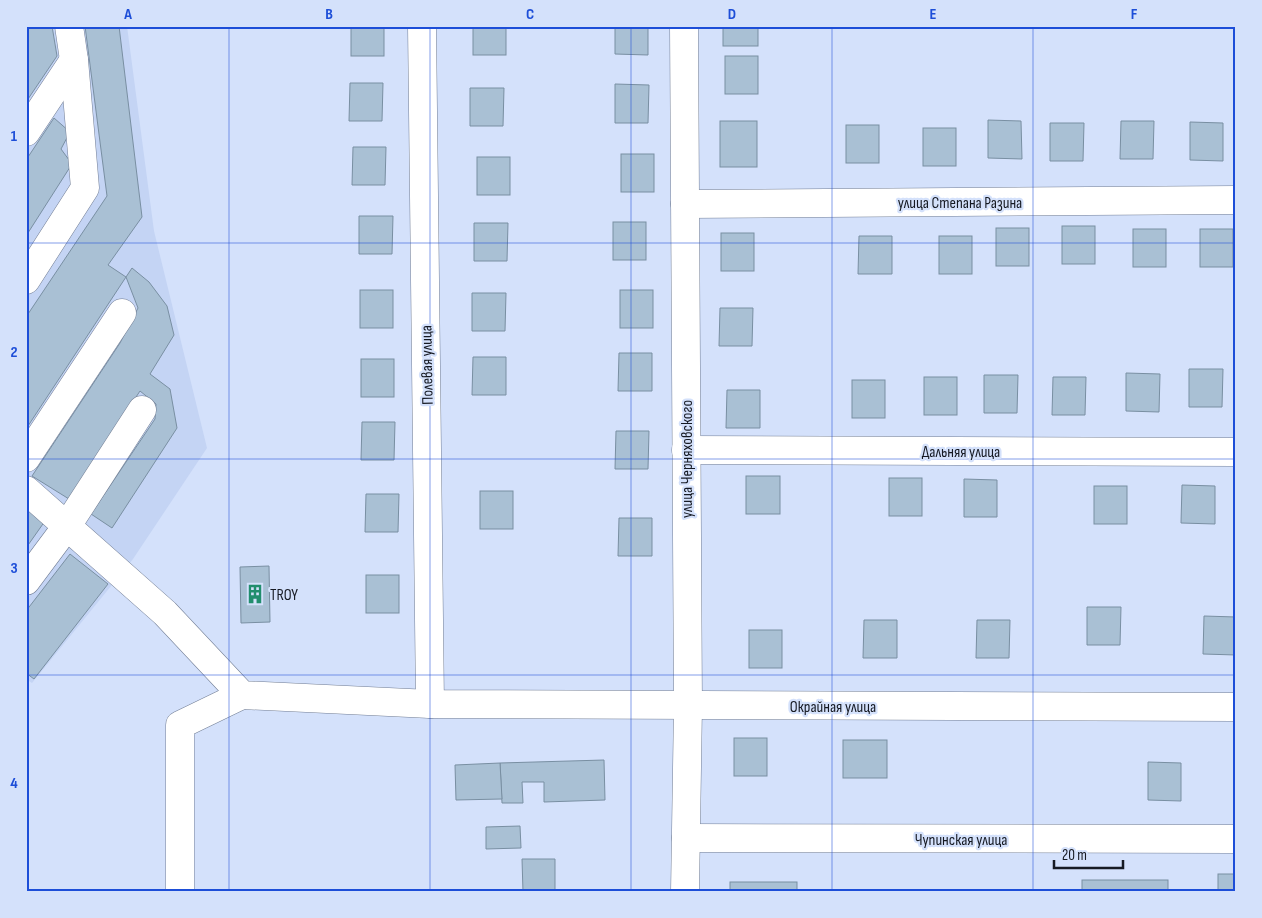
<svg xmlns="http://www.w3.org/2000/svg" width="1262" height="918" font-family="'Sofia Sans Condensed',sans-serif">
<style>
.built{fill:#c4d4f4}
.building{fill:#a9c0d4;stroke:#798fa2}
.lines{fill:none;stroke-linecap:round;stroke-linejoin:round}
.minor-casing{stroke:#727e95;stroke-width:29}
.minor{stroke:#fff;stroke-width:28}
.grid{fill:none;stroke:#1d4ed8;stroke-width:1;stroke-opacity:0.55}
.labels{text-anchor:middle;stroke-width:4.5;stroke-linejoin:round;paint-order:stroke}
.street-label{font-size:16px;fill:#161a23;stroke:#d4e1fb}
.poi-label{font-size:16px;fill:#161a23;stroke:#d4e1fb;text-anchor:start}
.neatline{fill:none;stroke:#1d4ed8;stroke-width:2}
.grid-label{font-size:16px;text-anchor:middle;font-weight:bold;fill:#1d4ed8}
</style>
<rect width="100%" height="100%" fill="#d4e1fb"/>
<path class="built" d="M26 26H127L154 231 207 448 133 559 32 683 26 679Z"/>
<g class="building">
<path d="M26 26H52L57 56 26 102Z"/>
<path d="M85 26H119L142 217 108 265 126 277 26 429V317L107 196Z"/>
<rect x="351" y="26" width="33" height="30"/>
<rect x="473" y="26" width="33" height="29"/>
<path d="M615 26H648V55L615 54Z"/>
<rect x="723" y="26" width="35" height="20"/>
<rect x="725" y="56" width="33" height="38"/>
<path d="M350 83H383L382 121H349Z"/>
<path d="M615 84 649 85 648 123H615Z"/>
<path d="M470 88H504L503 126H470Z"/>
<path d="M54 118 70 132 61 149 72 164 26 236V160Z"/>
<path d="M988 120 1021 121 1022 159 988 158Z"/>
<rect x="720" y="121" width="37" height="46"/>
<path d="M1121 121H1154L1153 159H1120Z"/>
<path d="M1190 122 1223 123V161L1190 160Z"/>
<path d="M1050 123H1084L1083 161H1050Z"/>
<rect x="846" y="125" width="33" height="38"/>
<rect x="923" y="128" width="33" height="38"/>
<path d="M353 147H386L385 185H352Z"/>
<rect x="621" y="154" width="33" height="38"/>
<rect x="477" y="157" width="33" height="38"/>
<path d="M359 216H393L392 254H359Z"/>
<rect x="613" y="222" width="33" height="38"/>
<path d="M474 223H508L507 261H474Z"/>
<rect x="1062" y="226" width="33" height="38"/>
<rect x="996" y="228" width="33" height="38"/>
<rect x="1133" y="229" width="33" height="38"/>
<rect x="1200" y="229" width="33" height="38"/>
<rect x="721" y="233" width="33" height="38"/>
<path d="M859 236H892V274H858Z"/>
<rect x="939" y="236" width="33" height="38"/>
<path d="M132 268 149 282 167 306 174 335 150 374 170 389 177 428 112 528 91 514 155 419 156 404 140 391 69 499 32 476 120 343 138 308 126 277Z"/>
<rect x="360" y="290" width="33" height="38"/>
<rect x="620" y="290" width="33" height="38"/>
<path d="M472 293H506L505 331H472Z"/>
<path d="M720 308H753L752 346H719Z"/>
<path d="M619 353H652V391H618Z"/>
<path d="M473 357H506V395H472Z"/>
<rect x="361" y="359" width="33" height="38"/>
<path d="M1189 369H1223L1222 407H1189Z"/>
<path d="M1126 373 1160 374 1159 412 1126 411Z"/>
<path d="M984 375H1018L1017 413H984Z"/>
<rect x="924" y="377" width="33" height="38"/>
<path d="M1053 377H1086L1085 415H1052Z"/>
<rect x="852" y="380" width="33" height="38"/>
<path d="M727 390H760V428H726Z"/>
<path d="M362 422H395L394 460H361Z"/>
<path d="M616 431H649L648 469H615Z"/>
<rect x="746" y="476" width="34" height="38"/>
<rect x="889" y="478" width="33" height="38"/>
<path d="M964 479 997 480V517H964Z"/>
<path d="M1182 485 1215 486V524L1181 523Z"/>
<rect x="1094" y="486" width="33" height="38"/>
<rect x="480" y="491" width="33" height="38"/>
<path d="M366 494H399L398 532H365Z"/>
<path d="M26 508 45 521 26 548Z"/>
<path d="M619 518H652V556H618Z"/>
<path d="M70 554 108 584 34 679 26 673V611Z"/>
<path d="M269 566 270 622 241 623 240 567Z"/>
<rect x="366" y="575" width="33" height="38"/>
<path d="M1087 607H1121L1120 645H1087Z"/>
<path d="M1204 616 1236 617V655L1203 654Z"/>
<path d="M864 620H897V658H863Z"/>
<path d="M977 620H1010L1009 658H976Z"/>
<rect x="749" y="630" width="33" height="38"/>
<rect x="734" y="738" width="33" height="38"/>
<rect x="843" y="740" width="44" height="38"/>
<path d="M604 760 605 800 544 802V782H522L523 803H502L500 763Z"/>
<path d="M1148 762 1181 763V801L1148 800Z"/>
<path d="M500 763 502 799 456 800 455 765Z"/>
<path d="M520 826 521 848 486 849V827Z"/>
<path d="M522 859H555V892H523Z"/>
<rect x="1218" y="874" width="18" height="18"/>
<rect x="1082" y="880" width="86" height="12"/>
<rect x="730" y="882" width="67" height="10"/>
</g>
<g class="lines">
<defs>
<g id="minor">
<path d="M422 26 430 704"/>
<path d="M684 26 688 706 685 892"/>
<path d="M26 132 74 60"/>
<path d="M685 204 1236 200"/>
<path d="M26 280 85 188 74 60 69 26"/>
<path d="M686 450 1236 452"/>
<path d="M26 458 122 313"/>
<path d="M26 490 165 613 242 695 430 704 1236 707"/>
<path d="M26 581 67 526 142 410"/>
<path d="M686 838 1236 839"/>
<path d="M180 892V725L242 695"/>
</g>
</defs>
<use href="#minor" class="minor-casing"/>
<use href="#minor" class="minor"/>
</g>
<path class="grid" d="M229 26V892M430 26V892M631 26V892M832 26V892M1033 26V892M26 243H1236M26 459H1236M26 675H1236"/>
<defs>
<symbol id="building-bare" viewBox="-9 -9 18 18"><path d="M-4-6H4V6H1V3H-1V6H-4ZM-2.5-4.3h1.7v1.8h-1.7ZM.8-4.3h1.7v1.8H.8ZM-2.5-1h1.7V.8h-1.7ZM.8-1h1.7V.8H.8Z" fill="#218e6d" stroke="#d4e1fb" stroke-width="2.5" paint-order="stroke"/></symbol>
</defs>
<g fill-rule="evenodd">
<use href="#building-bare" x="241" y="580" width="28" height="28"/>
</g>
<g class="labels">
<g class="street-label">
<text x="960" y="208">улица Степана Разина</text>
<text transform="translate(426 365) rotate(-91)" y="6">Полевая улица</text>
<text x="961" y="457">Дальняя улица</text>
<text transform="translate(686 459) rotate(-90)" y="6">улица Черняховского</text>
<text x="833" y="712">Окрайная улица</text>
<text x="961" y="845">Чупинская улица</text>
</g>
<g class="poi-label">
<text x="270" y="600">TROY</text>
</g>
</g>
<rect width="1262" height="918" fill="none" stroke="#d4e1fb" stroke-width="55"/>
<path d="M1054 860v8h69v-8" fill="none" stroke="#161a23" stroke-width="2.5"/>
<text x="1062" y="860" font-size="15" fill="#161a23" stroke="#d4e1fb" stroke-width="4" paint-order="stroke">20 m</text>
<rect x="28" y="28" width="1206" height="862" class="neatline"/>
<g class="grid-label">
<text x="128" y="19">A</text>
<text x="329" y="19">B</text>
<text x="530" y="19">C</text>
<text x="732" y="19">D</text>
<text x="933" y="19">E</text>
<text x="1134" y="19">F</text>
<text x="14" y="141">1</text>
<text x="14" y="357">2</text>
<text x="14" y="573">3</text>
<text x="14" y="788">4</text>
</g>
</svg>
